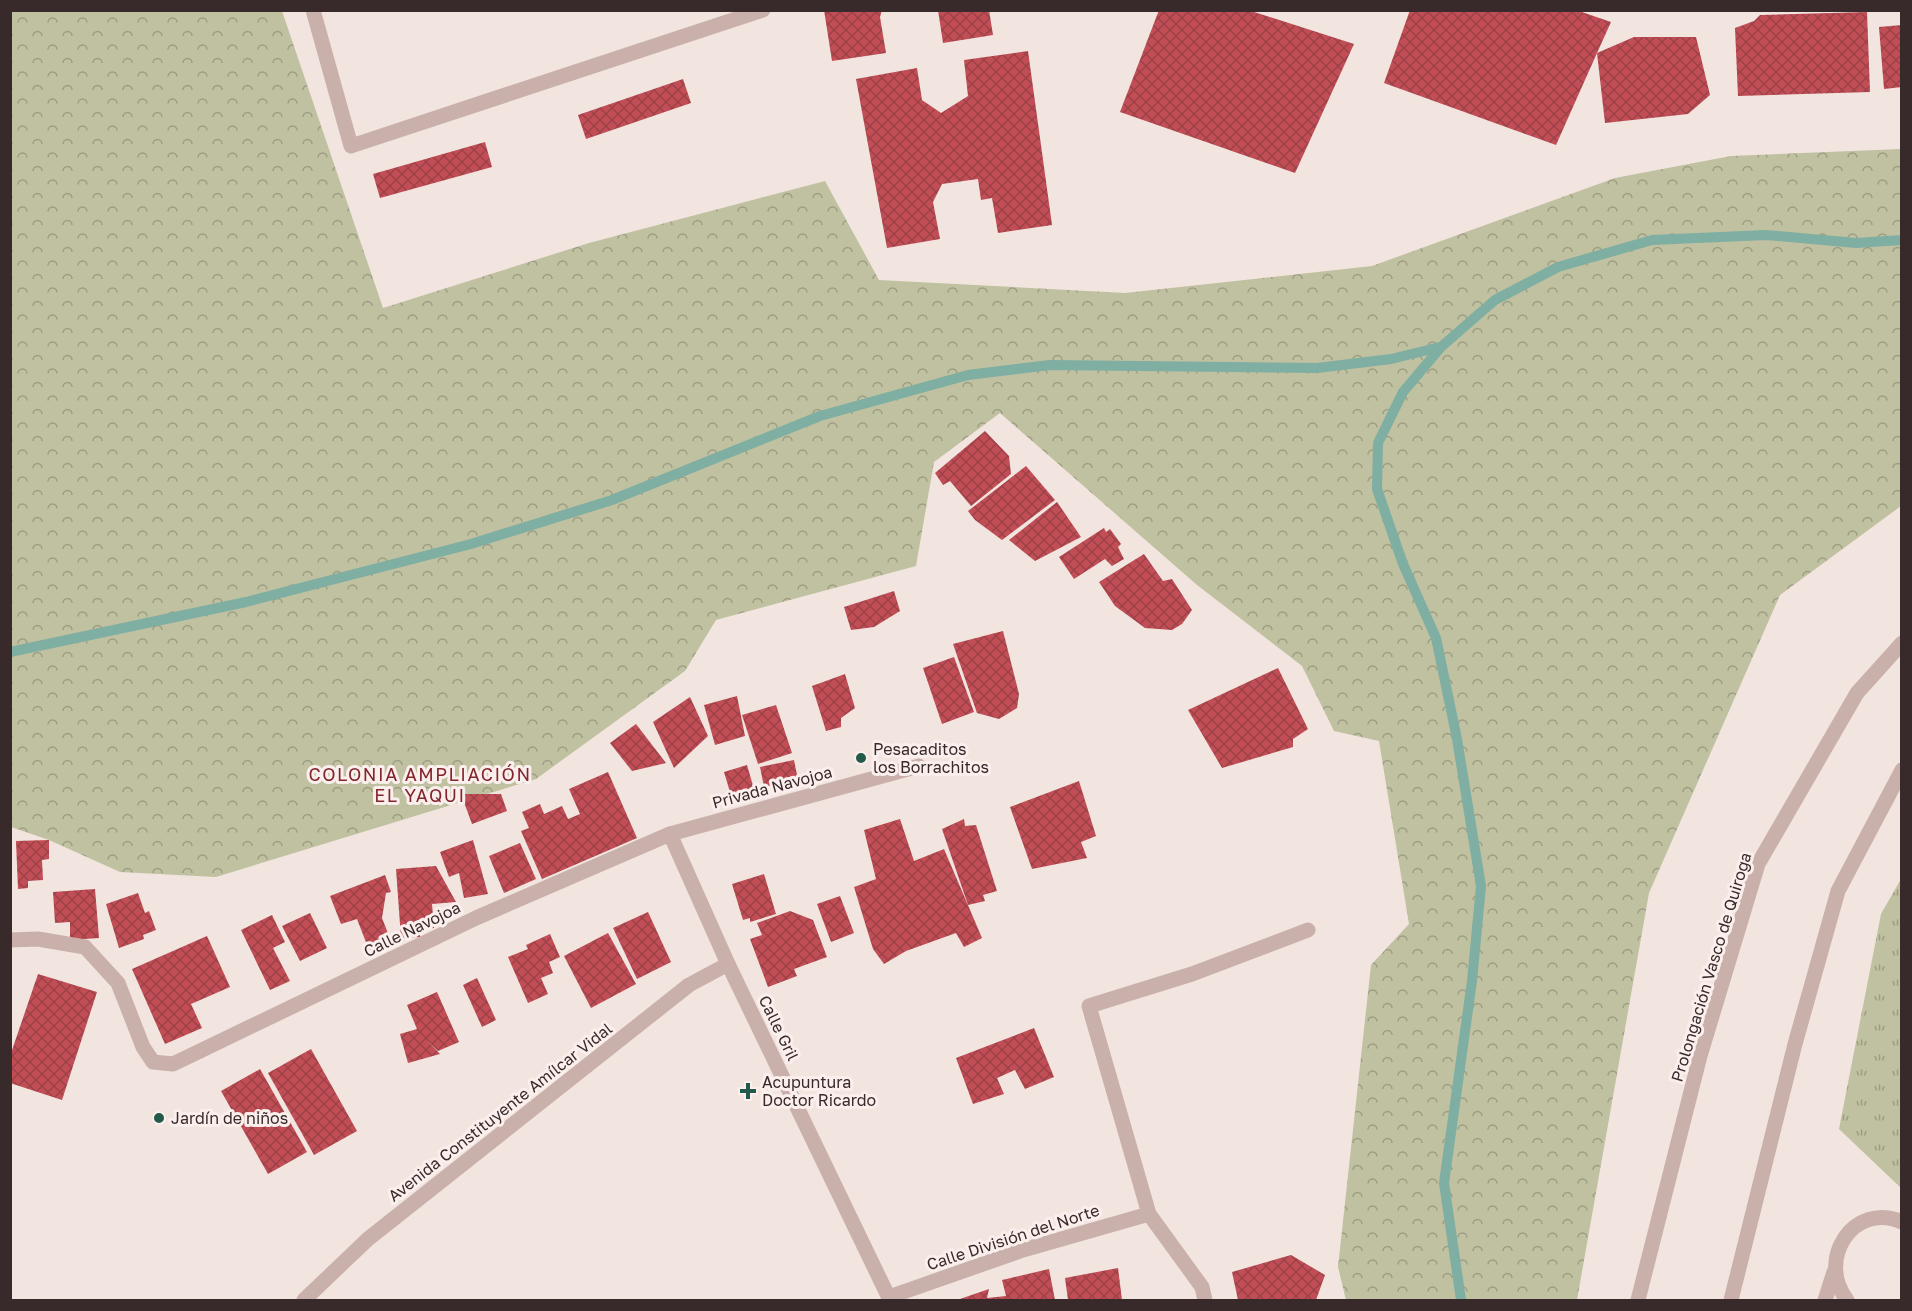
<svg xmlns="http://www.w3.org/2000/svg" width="1912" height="1311" font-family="'Golos Text',sans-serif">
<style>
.grass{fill:url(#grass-tufts)}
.forest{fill:url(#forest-crowns)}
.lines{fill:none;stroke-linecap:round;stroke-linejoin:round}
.stream{stroke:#7faea2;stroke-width:10}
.building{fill:url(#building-cross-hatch)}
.minor{stroke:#cab0ab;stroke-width:15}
.poi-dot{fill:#21594b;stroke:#faefec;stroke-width:2}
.labels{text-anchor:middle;stroke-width:6;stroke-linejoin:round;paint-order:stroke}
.poi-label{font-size:16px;fill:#382a2a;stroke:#faefec;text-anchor:start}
.street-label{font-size:16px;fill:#382a2a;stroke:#faefec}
.neighbourhood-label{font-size:18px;letter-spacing:1.5px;fill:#84262d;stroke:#faefec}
</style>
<defs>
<pattern id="grass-tufts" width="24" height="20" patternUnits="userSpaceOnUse" patternTransform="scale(1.5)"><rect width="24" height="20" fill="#c0c1a0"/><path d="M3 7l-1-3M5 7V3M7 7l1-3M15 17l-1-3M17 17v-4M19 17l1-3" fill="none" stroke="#9d9d83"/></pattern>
<pattern id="forest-crowns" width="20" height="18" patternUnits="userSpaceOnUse" patternTransform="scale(1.5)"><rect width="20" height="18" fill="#c0c1a0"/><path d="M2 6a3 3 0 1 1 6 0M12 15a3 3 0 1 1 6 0" fill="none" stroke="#9d9d83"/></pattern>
<pattern id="building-cross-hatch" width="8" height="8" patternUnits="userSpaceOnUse" patternTransform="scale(1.5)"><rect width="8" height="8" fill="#c14e56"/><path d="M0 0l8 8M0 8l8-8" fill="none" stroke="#9e4147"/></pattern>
</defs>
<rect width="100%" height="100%" fill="#f2e4df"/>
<path class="grass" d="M1901 879V1188L1839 1129 1881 914Z"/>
<path class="forest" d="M10 11H282L383 308 589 243 825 181 879 280 1125 293 1372 266 1615 178 1731 156 1901 149V506L1780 595 1649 893 1577 1300H1346L1338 1267 1371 965 1409 924 1379 741 1334 731 1302 666 1197 585 1000 413 934 462 916 566 716 620 685 671 536 779 216 877 120 872 49 840 11 827Z"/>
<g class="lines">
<g class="stream">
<path d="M10 652 246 602 471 544 612 500 820 416 968 375 1050 365 1317 368 1391 359 1440 347"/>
<path d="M1461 1300 1444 1183 1472 981 1481 886 1457 739 1436 638 1403 564 1377 489 1378 443 1403 392 1441 347 1495 300 1558 267 1652 240 1766 235 1856 243 1902 240"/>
</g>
</g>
<g class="building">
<path d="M824 10H882L880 17 886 53 832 61Z"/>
<path d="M938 10H989L993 35 943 43Z"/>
<path d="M1159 10H1248L1354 44 1295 173 1120 112Z"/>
<path d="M1410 10H1576L1611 22 1597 53 1634 37H1696L1710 95 1688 114 1605 123 1597 53 1556 145 1384 83Z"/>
<path d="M1867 12 1870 92 1738 96 1735 28 1754 21 1760 15Z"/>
<path d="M1902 25V87L1884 89 1879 27Z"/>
<path d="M1028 51 1052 225 998 233 992 198 981 200 978 179 942 184 933 202 940 239 887 248 856 79 917 68 922 100 941 113 968 96 964 60Z"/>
<path d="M683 79 691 103 586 139 578 115Z"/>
<path d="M485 142 492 167 380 198 373 174Z"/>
<path d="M985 431 1009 456 1011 474 971 506 950 481 943 485 935 473Z"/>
<path d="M1026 466 1055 500 1002 540 975 520 968 511Z"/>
<path d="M1057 502 1081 537 1035 561 1009 540Z"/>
<path d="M1104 528 1106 532 1110 529 1121 544 1118 547 1124 559 1112 566 1105 559 1074 579 1059 557Z"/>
<path d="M1144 554 1163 581 1172 579 1192 610 1182 624 1172 630 1145 628 1115 606 1099 582Z"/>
<path d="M894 591 900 611 874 627 851 630 844 607Z"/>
<path d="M1003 631 1019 694 1017 708 999 719 977 713 953 644Z"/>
<path d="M954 657 974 712 942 724 923 668Z"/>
<path d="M1278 668 1308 729 1293 739V747L1222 768 1188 710Z"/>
<path d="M845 674 855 708 841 718V727L826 731 812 686Z"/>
<path d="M737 696 745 736 715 745 704 705Z"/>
<path d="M690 697 708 736 674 768 653 722Z"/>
<path d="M776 705 792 753 758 764 742 715Z"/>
<path d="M636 724 666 763 632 771 610 743Z"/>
<path d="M794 760 798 780 764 787 760 767Z"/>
<path d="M747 765 756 796 733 802 724 772Z"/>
<path d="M608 772 637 838 542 879 521 831 529 828 522 812 540 804 544 814 562 806 568 819 580 814 569 789Z"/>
<path d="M1079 781 1096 836 1081 842 1087 858 1032 869 1010 807Z"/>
<path d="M461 794H501L507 811 472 824Z"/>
<path d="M900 819 914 861 944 849 982 938 964 947 956 933 906 951 884 964 873 949 854 887 876 879 864 830Z"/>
<path d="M964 819 965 826 976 825 997 891 983 895 985 901 968 905 942 829Z"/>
<path d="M49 840V859L42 860 43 880 28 881V888L18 889 16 841Z"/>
<path d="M473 840 488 894 464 898 459 873 449 877 440 852Z"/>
<path d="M520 843 536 879 504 893 489 856Z"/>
<path d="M436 866 456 902 432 904 434 928 420 929V937L401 938 396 869Z"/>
<path d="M764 874 776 914 750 922V918L743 920 732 884Z"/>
<path d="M385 875 391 892 386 893 382 918 391 941 369 950 357 919 341 924 330 896Z"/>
<path d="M95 889 99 938 70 940V922L55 923 53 892Z"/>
<path d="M138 893 145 913 149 911 156 930 143 935 144 939 119 948 106 904Z"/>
<path d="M840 896 854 933 831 942 817 904Z"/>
<path d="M790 911 813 920 827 957 794 969 797 976 768 987 750 939 762 935 757 923Z"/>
<path d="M648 912 671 962 637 979 613 928Z"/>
<path d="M310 913 327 948 300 961 282 926Z"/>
<path d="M272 915 285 942 273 948 290 981 270 990 241 930Z"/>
<path d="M608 933 636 984 591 1008 564 956Z"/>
<path d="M550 934 560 957 549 962 553 973 541 978 548 994 528 1003 508 957 528 949 526 945Z"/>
<path d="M207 936 230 987 191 1004 202 1028 165 1044 132 969Z"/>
<path d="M38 974 97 992 62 1100 10 1083V1056Z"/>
<path d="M477 978 496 1020 482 1027 463 985Z"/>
<path d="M437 992 459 1042 438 1051 427 1040 440 1054 408 1063 400 1034 417 1029 407 1005Z"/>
<path d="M1034 1028 1054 1077 1025 1089 1015 1070 997 1078 1004 1094 973 1104 956 1058Z"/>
<path d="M311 1049 357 1131 314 1155 268 1073Z"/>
<path d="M260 1069 307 1152 268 1174 221 1091Z"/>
<path d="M1291 1255 1325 1275 1316 1300H1238L1232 1272Z"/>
<path d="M1118 1268 1122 1300H1068L1065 1278Z"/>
<path d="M1049 1269 1055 1300H957L989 1289 987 1298 1006 1296 1002 1280Z"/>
</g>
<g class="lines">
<g class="minor">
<path d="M313 10 351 146 763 10"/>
<path d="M670 834 728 964 890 1300"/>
<path d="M10 940 38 939 85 947 118 983 143 1047 153 1062 173 1064 476 918 670 834 919 766"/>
<path d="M889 1297 1023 1250 1149 1214"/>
<path d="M304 1300 368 1239 689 985 728 964"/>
<path d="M1205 1300 1202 1287 1149 1214 1089 1006 1192 974 1308 930"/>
<path d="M1638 1300 1700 1056 1758 864 1857 693 1902 643"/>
<path d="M1731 1300 1795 1044 1838 891 1902 770"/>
<path d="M1825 1300 1834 1272"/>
<path d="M1847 1300C1816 1260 1853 1201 1902 1222"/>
</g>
</g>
<g class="poi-dot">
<circle cx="861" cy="758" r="6"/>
<path d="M745 1082h6v6h6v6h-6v6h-6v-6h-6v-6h6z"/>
<circle cx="159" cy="1118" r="6"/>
</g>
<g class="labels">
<g class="poi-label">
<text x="873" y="755">Pesacaditos<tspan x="873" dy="18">los Borrachitos</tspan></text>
<text x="762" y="1088">Acupuntura<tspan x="762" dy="18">Doctor Ricardo</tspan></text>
<text x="171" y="1124">Jardín de niños</text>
</g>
<g class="street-label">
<text transform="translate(772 787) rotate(-15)" y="6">Privada Navojoa</text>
<text transform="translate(412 929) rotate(-26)" y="6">Calle Navojoa</text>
<text transform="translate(1711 967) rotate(-73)" y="6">Prolongación Vasco de Quiroga</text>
<text transform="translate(779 1028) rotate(64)" y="6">Calle Gril</text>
<text transform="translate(500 1112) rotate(-38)" y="6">Avenida Constituyente Amílcar Vidal</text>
<text transform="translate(1013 1237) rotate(-18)" y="6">Calle División del Norte</text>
</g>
<g class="neighbourhood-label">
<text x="420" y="781">COLONIA AMPLIACIÓN<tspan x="420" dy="21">EL YAQUI</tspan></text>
</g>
</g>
<rect width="1912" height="1311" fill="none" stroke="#382a2a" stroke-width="24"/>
</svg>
